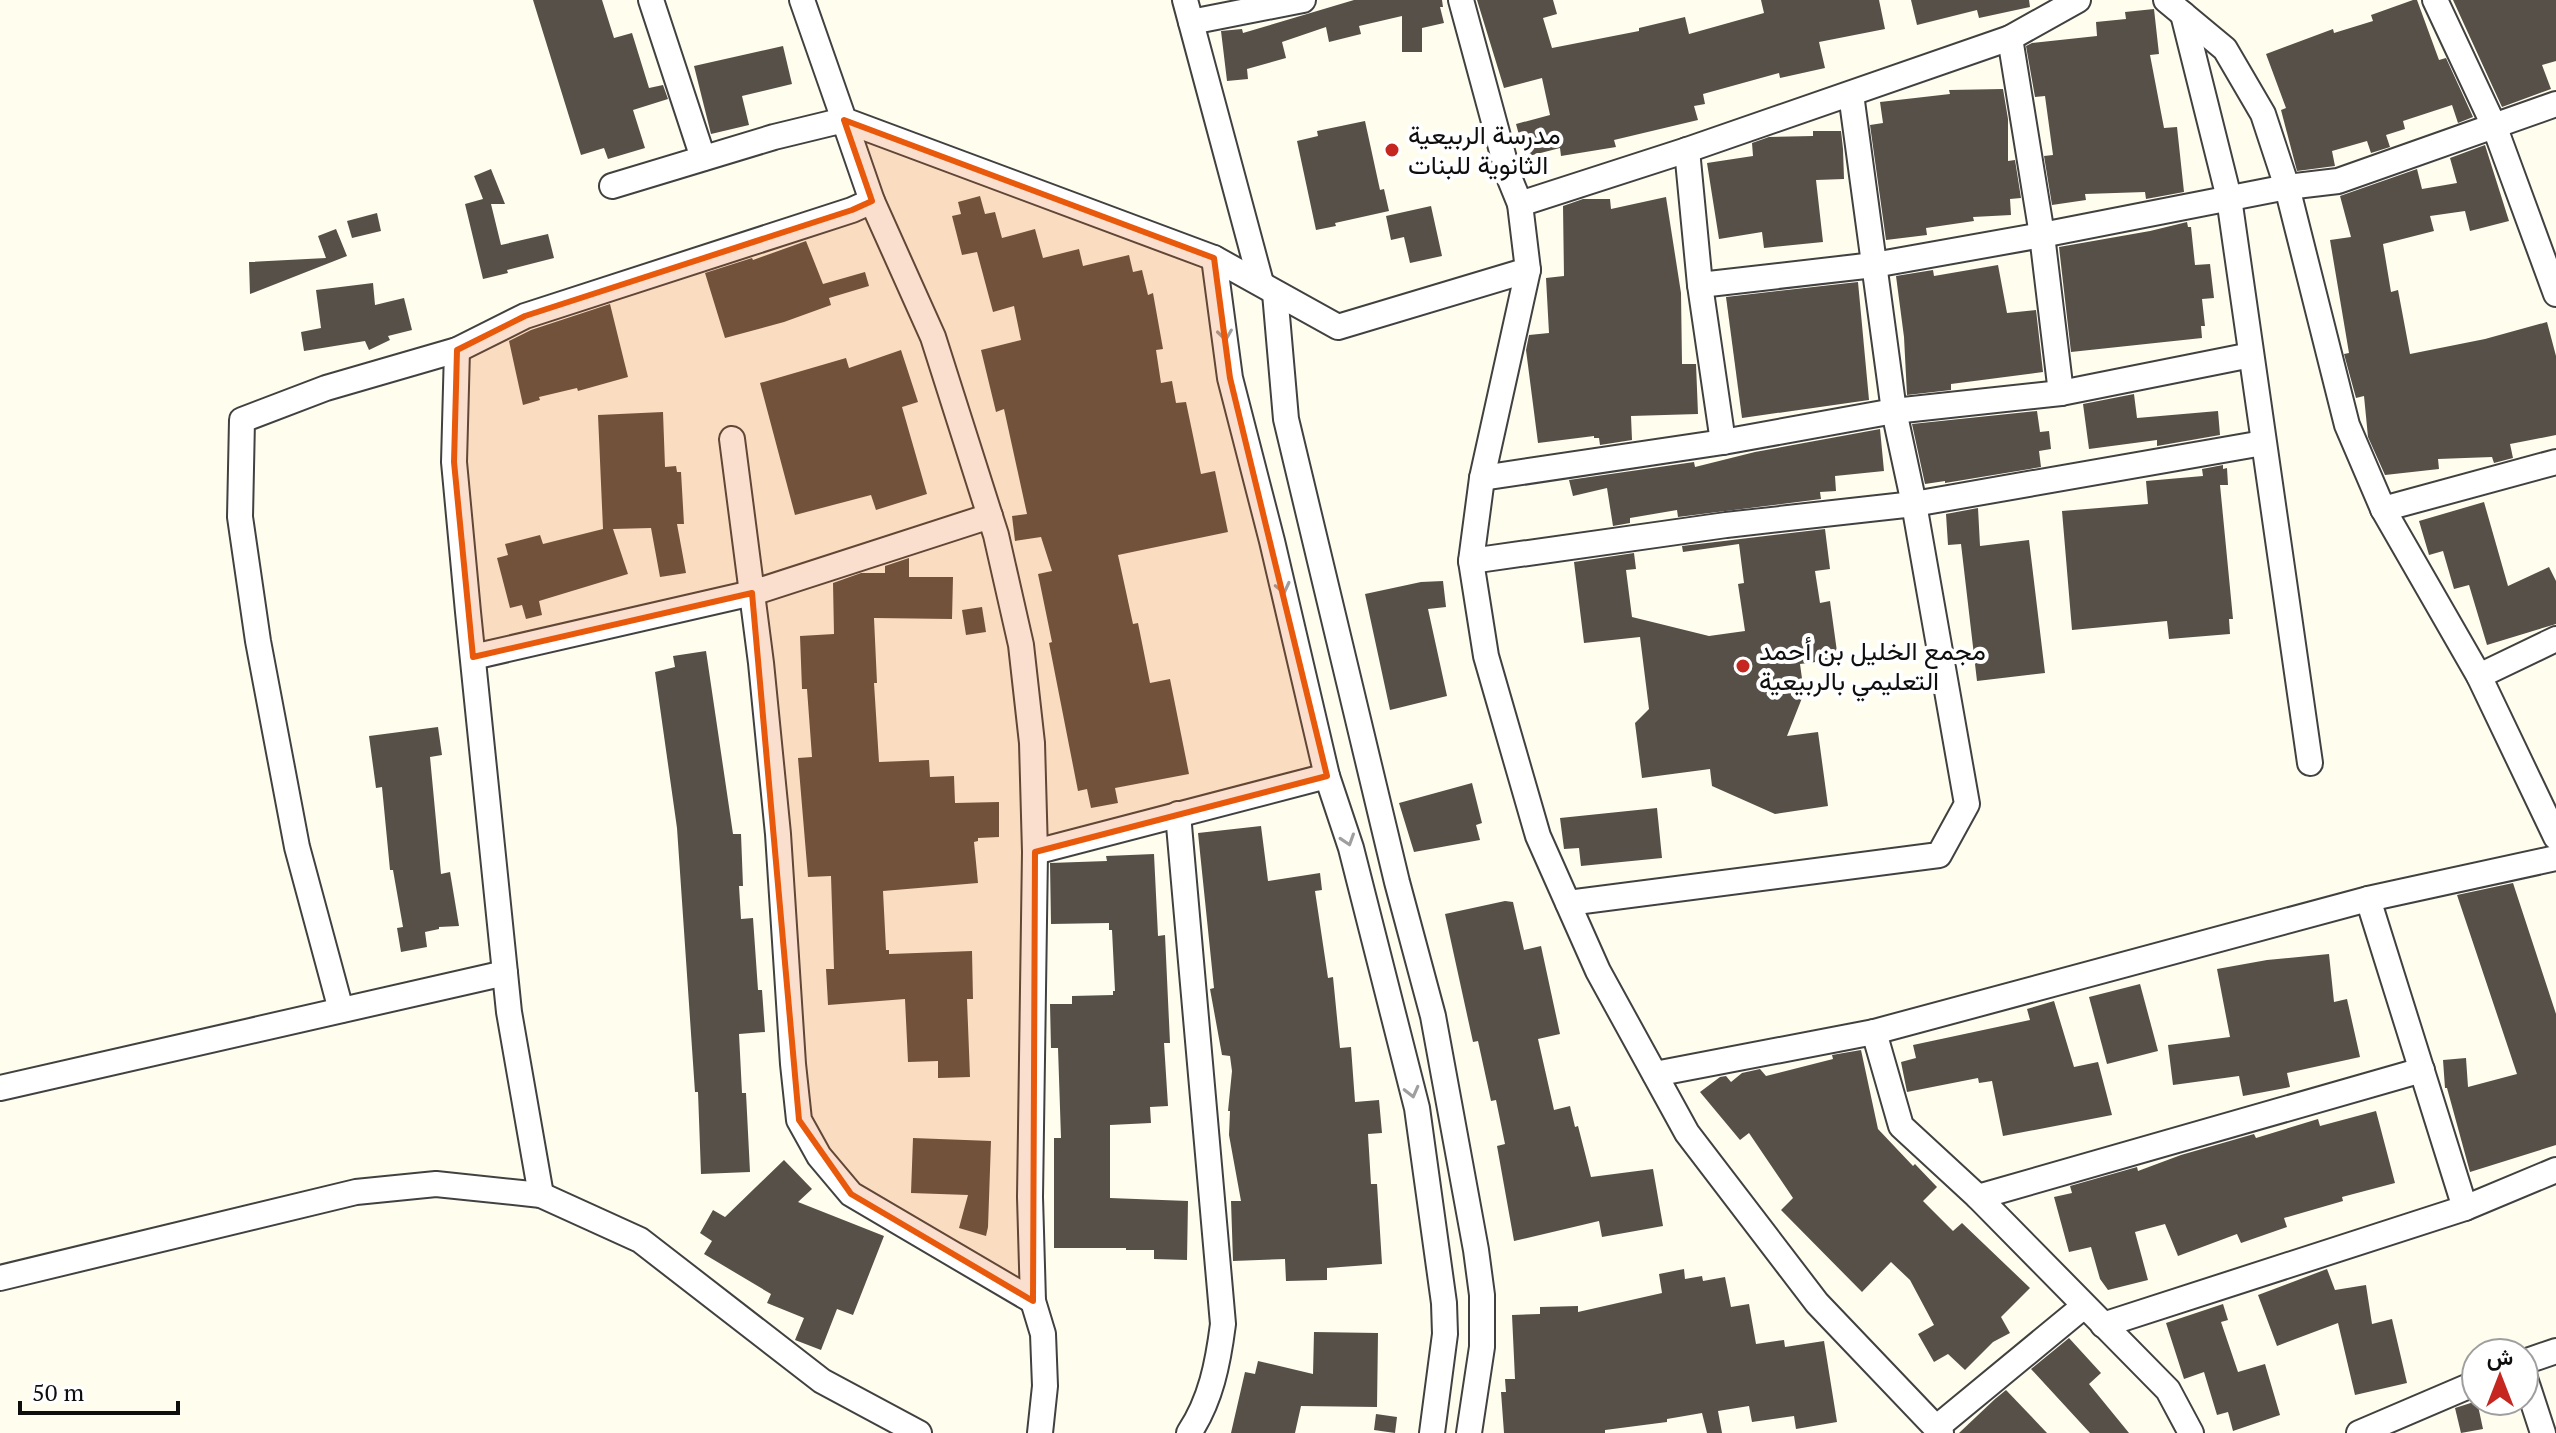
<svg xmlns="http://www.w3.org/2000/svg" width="2556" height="1433" font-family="'PT Serif',Vazirmatn,serif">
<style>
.building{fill:#575049}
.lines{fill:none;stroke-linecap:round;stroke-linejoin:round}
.minor-casing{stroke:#414141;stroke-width:28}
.minor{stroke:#fff;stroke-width:24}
.oneway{stroke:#9f9f9f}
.marked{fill:#e8590c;fill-opacity:0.2;stroke:#e8590c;stroke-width:6;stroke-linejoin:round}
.poi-dot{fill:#c5261f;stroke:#fff;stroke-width:3}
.labels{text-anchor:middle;stroke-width:8;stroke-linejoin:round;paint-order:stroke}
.poi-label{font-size:26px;fill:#0e0e0e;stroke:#fff;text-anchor:start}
</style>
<rect width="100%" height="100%" fill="#fffdee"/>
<g class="building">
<path d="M533 0H602L614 38 632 33 649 88 663 85 668 99 633 110 645 148 608 159 604 148 581 155Z"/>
<path d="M1354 0H1442L1443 7H1440L1444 23 1422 28V52H1402V16L1359 26 1361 34 1329 42 1326 27 1282 42 1286 58 1247 69 1248 79 1227 81 1221 31 1242 29 1243 33Z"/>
<path d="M1477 0H1553L1557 14 1543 18 1552 48 1639 31V28L1685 17 1689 34 1764 13 1761 0H1879L1885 29 1819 42 1825 68 1780 78 1779 73 1703 94 1705 104 1694 106 1698 120 1614 140 1616 147 1561 156 1560 148 1525 157 1516 124 1550 115 1542 78 1504 88Z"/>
<path d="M1911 0H2029L2030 7 1979 18 1977 10 1917 25Z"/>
<path d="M2413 0H2417L2439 60 2446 58 2473 117 2458 123 2452 105 2403 121 2405 129 2386 135 2390 147 2371 153 2367 141 2332 151 2335 166 2297 171 2281 110 2286 108 2266 54 2333 29 2334 33 2373 21 2371 15Z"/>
<path d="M2453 0H2556V61L2542 65 2551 89 2502 107Z"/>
<path d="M2154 9 2159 54 2150 55 2164 128 2177 127 2184 192 2146 199 2145 192 2085 194 2086 200 2052 205 2044 156 2053 155 2045 96 2035 97 2026 46 2032 43 2097 36 2096 22 2126 19 2125 12Z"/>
<path d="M783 46 792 84 742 96 749 125 711 134 694 66Z"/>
<path d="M2003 89 2008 119V161L2015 160 2021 198 2010 199 2011 215 1973 217 1974 221 1926 228 1927 235 1886 240 1870 125 1883 123 1880 102 1950 94 1949 90Z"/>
<path d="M1365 121 1380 190 1384 189 1389 211 1335 223 1336 226 1316 230 1297 141 1318 136 1317 131Z"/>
<path d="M1813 131H1841L1843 149 1844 179 1816 180 1823 242 1764 248 1762 232 1719 239 1707 163 1753 156 1752 143 1769 137 1813 136Z"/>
<path d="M2485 145 2509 221 2470 231 2465 211 2430 216 2434 231 2383 244 2391 292 2398 290 2410 354 2485 339 2547 322 2556 356V435L2510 444 2513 458 2494 463 2492 457 2438 459 2439 469 2385 475 2368 437 2364 396 2356 398 2344 354 2349 353 2330 240 2351 237 2340 196 2417 169 2422 189 2457 183 2450 158Z"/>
<path d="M491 169 505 204H491L501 245 548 234 554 258 507 270 508 273 483 279 465 204 483 199 474 176Z"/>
<path d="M980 196 985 214 995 212 1002 238 1035 229 1043 258 1079 249 1083 266 1129 255 1133 272 1142 270 1148 295 1153 293 1163 349 1156 350 1161 383 1172 381 1176 403 1186 402 1201 474 1215 471 1228 532 1118 555 1133 624 1138 623 1150 683 1170 679 1189 774 1115 788 1118 803 1091 808 1087 789 1078 791 1049 643 1052 642 1038 574 1052 571 1041 537 1015 541 1012 516 1027 514 1004 409 996 412 981 350 1021 340 1014 306 993 312 977 252 962 255 952 216 961 214 958 202Z"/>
<path d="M1666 197 1681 293 1682 364H1696L1698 414 1631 416 1632 440 1600 445 1599 438H1594V436L1538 443 1526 350 1529 335 1549 333 1546 278 1564 276 1563 206 1583 199H1610L1611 209Z"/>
<path d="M1431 206 1442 256 1410 263 1404 237 1391 240 1386 216Z"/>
<path d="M377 213 381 231 352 238 347 221Z"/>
<path d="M2187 222 2188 227H2191L2195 265 2210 264 2214 298 2202 299 2205 326H2201L2202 338 2071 352 2059 247 2150 231Z"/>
<path d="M336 229 347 256 250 294 249 262 326 258 318 236Z"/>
<path d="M806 241 823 284 865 272 869 286 829 298 831 305 784 322 725 338 705 273 752 258 753 260Z"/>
<path d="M1998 265 2007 313 2036 310 2043 372 1951 384V390L1907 395 1904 337 1896 276 1933 270 1934 276Z"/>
<path d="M1858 282 1869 400 1742 418 1726 297Z"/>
<path d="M373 283 375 305 404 298 412 330 388 336 390 340 369 350 365 341 304 351 301 332 321 328 316 290Z"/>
<path d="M610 304 628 377 578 391 577 388 539 397 540 400 523 405 509 341 531 330Z"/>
<path d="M901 350 918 402 902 407 927 494 876 510 871 495 795 515 760 383 846 358 849 368Z"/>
<path d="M2134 394 2137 418 2218 411 2220 435 2157 446V440L2089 449 2083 404Z"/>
<path d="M2037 411 2040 432 2049 431 2051 449 2039 451 2041 467 1945 483V481L1925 484 1912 424Z"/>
<path d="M663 412 665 467 676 466 677 472H681L684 524H677L686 573 660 577 651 528 613 529 628 574 539 601 542 615 526 619 522 605 510 608 497 558 508 555 505 544 540 535 543 544 603 529 598 415Z"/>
<path d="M1880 429 1884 471 1835 476 1836 491 1820 492 1821 499 1678 517 1677 510 1630 518V523L1613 526 1607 488 1573 496 1569 480 1694 462 1695 467 1755 452Z"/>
<path d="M2223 465V469L2227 468 2228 485H2220L2233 619H2229L2230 634 2169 639 2167 621 2072 630 2062 511 2148 504 2146 481 2203 476 2202 469Z"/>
<path d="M2484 502 2508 586 2549 567 2556 581V624L2487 645 2469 585 2454 589 2443 551 2429 555 2419 521Z"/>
<path d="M1978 508 1980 546 2029 540 2045 673 1977 681 1961 544 1948 545 1946 514Z"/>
<path d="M1825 529 1830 569 1815 571 1820 603 1830 601 1838 659 1800 664 1804 693 1787 736 1818 732 1828 806 1775 814 1712 786 1710 769 1642 778 1635 723 1649 709 1640 637 1584 643 1574 562 1634 553 1636 569 1626 570 1632 617 1709 636 1745 631 1738 584 1744 583 1739 544 1683 552 1682 546Z"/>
<path d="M909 558V577H953L952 619 874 618 877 683H874L879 762 929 760 930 777 954 776 955 803 999 802V837L978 838V841L974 842 978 883 883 891 886 950H889V954L972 951 973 999H967L970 1077 938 1078V1061L908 1062 905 999 828 1005 826 969H834L831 876 808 877 798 758 812 757 807 689H802L800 636 834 634 833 583 861 573H885V566Z"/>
<path d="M1443 581 1446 607 1428 609 1447 696 1390 710 1365 594 1421 582Z"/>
<path d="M982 607 986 632 966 635 962 610Z"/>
<path d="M706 651 733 834H741L743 886H739L741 919 753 918 758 990H762L765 1032 739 1034 742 1093H746L750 1172 701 1174 698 1092H695L677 828 655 672 675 667 673 656Z"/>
<path d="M438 727 442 755 430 757 441 874 450 872 459 926 439 927V929L425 932 427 947 401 952 397 928 403 927 393 870H390L382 787 376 788 369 736Z"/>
<path d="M1472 783 1482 823 1476 825 1480 840 1414 852 1399 803Z"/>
<path d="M1657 808 1662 858 1581 866 1579 848 1564 849 1560 818Z"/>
<path d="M1261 826 1268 881 1320 873 1322 890 1315 891 1328 978 1333 977 1340 1048 1351 1047 1355 1102 1379 1100 1382 1133 1368 1134 1371 1184H1377L1382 1264 1327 1268V1280L1286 1281 1285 1259 1233 1261 1231 1201H1241L1229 1135 1230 1111H1228L1232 1071 1230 1056 1222 1055 1210 989 1214 988 1198 833Z"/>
<path d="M1154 854 1158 936 1165 935 1170 1043H1164L1168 1106 1150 1107 1151 1123 1110 1125V1198L1188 1201 1187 1260 1154 1259V1250H1126V1248H1054V1138H1061L1058 1048H1051L1050 1004H1072V996L1113 995V991H1115L1112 930H1109V923L1051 924 1050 863 1107 861 1106 856Z"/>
<path d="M2513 883 2556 1014V1145L2470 1172 2447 1088H2445L2443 1060 2466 1058 2468 1087 2517 1074 2457 895Z"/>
<path d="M1505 901 1513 902 1524 950 1541 946 1560 1034 1538 1039 1554 1110 1570 1106 1575 1127 1578 1126 1591 1177 1653 1169 1663 1226 1602 1237 1599 1221 1514 1241 1497 1146 1505 1144 1496 1100 1491 1101 1478 1041 1473 1042 1445 914Z"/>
<path d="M2329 954 2334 1002 2347 999 2360 1057 2287 1073 2290 1087 2243 1096 2239 1076 2173 1085 2168 1045 2230 1037 2217 969 2267 960Z"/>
<path d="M2140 984 2158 1051 2107 1064 2089 997Z"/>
<path d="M2054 1001 2074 1067 2098 1062 2112 1115 2003 1136 1992 1081 1979 1083 1978 1078 1907 1092 1901 1062 1916 1058 1913 1045 2030 1020 2027 1009Z"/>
<path d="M1861 1050 1878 1129 1913 1166 1915 1164 1937 1187 1923 1201 1953 1231 1962 1223 2030 1288 2001 1317 2010 1333 1993 1342 1965 1370 1948 1354 1934 1362 1918 1334 1934 1325 1910 1280 1891 1262 1862 1292 1781 1210 1793 1198 1749 1133 1740 1140 1700 1092 1720 1077 1726 1076 1731 1082 1742 1073 1760 1069 1766 1076 1833 1059 1832 1055Z"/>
<path d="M2376 1111 2395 1183 2342 1197 2343 1201 2284 1218 2287 1227 2241 1243 2237 1234 2178 1256 2165 1224 2135 1232 2148 1280 2108 1290 2100 1279 2091 1247 2069 1252 2054 1197 2072 1193 2070 1186 2137 1167 2138 1171 2181 1155 2254 1134 2256 1138 2318 1119 2320 1126Z"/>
<path d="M913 1138 991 1141 988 1227 986 1236 959 1228 968 1195 911 1193Z"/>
<path d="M784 1160 812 1189 798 1202 884 1236 853 1315 837 1309 821 1350 795 1340 804 1318 767 1303 771 1294 704 1254 712 1241 700 1233 713 1210 725 1217Z"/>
<path d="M1684 1269 1685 1279 1702 1276 1703 1281 1725 1277 1731 1307 1749 1304 1756 1344 1784 1340 1785 1347 1824 1341 1837 1422 1796 1429 1794 1416 1752 1422 1749 1406 1718 1411 1722 1433H1707L1702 1413 1667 1419V1422L1605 1430V1433H1504L1501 1392H1506L1505 1379H1515L1512 1315 1540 1314V1307L1578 1306V1312L1662 1293 1659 1274Z"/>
<path d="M2327 1269 2335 1290 2366 1285 2372 1324 2392 1319 2407 1383 2355 1395 2338 1323 2277 1346 2258 1295Z"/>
<path d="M2223 1304 2228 1320 2221 1322 2238 1372 2265 1364 2280 1415 2233 1431 2228 1412 2217 1415 2204 1372 2184 1379 2166 1323Z"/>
<path d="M1314 1332 1378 1333 1377 1407 1301 1406 1295 1433H1231L1245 1372 1255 1374 1258 1361 1313 1374Z"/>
<path d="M2069 1338 2101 1373 2089 1384 2129 1433H2090L2031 1369Z"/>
<path d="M2006 1390 2047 1433H1959L1995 1399Z"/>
<path d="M2477 1401 2483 1429 2461 1433 2455 1408Z"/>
<path d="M1376 1414 1397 1417 1395 1433 1374 1430Z"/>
</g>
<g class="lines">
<defs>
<g id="minor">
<path d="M651 0 703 158"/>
<path d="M802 0 844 120 1214 258 1338 327 1528 270"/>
<path d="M1185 0 1261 283"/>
<path d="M1461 0 1509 177 1520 204"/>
<path d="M2166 0 2225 49 2263 114 2287 187 2347 425 2383 509 2479 676 2556 837"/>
<path d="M2435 0 2495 128 2556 294"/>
<path d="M2183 14 2229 198 2310 763"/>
<path d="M1191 22 1303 0"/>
<path d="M2010 38 2042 235 2061 393"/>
<path d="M1851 94 1894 411 1914 504 2263 443"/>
<path d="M1687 150 1700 285 1723 442"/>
<path d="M872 201 933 337 996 535 1021 645 1032 743 1035 852 1030 1197 1033 1301 1043 1334 1045 1386 1040 1433"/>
<path d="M1214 258 1230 378 1272 541 1327 776 1351 848 1417 1108 1444 1303 1445 1334 1432 1433"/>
<path d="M1700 285 1874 265 2042 235 2287 187 2338 181 2556 104"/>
<path d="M1275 293 1286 419 1397 882 1433 1016 1476 1250 1482 1295V1347L1469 1433"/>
<path d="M457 350 454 462 468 612 509 1012 541 1195"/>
<path d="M732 439 761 663 778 834 793 1064 799 1120 819 1156 851 1194 1033 1301"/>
<path d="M1482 478 1723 442 1894 411 2061 393 2251 355"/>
<path d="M2383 509 2556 462"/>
<path d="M1471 561 1726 525 1914 504 1967 804 1939 855 1568 903"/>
<path d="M473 657 752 593 990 516"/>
<path d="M2479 676 2556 639"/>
<path d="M1178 814 1223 1324C1218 1363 1211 1400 1189 1433"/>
<path d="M1035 852 1327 776"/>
<path d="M341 1010 297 847 258 641 240 517 242 420 326 388 457 350 525 316 852 210 872 201 844 120 774 137 612 186"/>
<path d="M1874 1032 1901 1126 1978 1197 2168 1390 2191 1433"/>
<path d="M1655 1074 1874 1032 2368 899 2556 858"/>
<path d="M0 1088 505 973"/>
<path d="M1978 1197 2422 1070"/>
<path d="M2465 1208 2556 1170"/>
<path d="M0 1278 356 1192 436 1184 541 1195 640 1240 822 1381 919 1433"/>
<path d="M2103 1325 2465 1208 2368 899"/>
<path d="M2524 1362 2556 1351"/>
<path d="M2524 1375 2543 1433"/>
<path d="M1936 1428 2084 1306"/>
<path d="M1941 1433 1817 1303 1687 1133 1598 971 1538 836 1486 656 1471 561 1482 478 1528 270 1520 204 1687 150 2010 38 2078 0"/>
<path d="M2359 1433 2476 1383"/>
</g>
</defs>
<use href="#minor" class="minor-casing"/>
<use href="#minor" class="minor"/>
</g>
<defs><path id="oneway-chevron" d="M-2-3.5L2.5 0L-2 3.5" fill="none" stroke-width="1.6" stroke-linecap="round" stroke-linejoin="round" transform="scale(2)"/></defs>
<g class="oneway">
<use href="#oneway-chevron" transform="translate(1225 335) rotate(82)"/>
<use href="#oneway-chevron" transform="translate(1283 588) rotate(77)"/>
<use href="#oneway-chevron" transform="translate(1348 840) rotate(72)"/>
<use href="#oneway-chevron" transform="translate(1412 1092) rotate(76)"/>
</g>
<path class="marked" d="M844 120 1214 258 1230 378 1327 776 1035 852 1033 1301 851 1194 799 1120 752 593 473 657 454 462 457 350 525 316 852 210 872 201Z"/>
<g class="poi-dot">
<circle cx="1392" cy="150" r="8"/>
<circle cx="1743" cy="666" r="8"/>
</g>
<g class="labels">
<g class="poi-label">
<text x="1408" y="144">مدرسة الربيعية<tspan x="1408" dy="30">الثانوية للبنات</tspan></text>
<text x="1759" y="660">مجمع الخليل بن أحمد<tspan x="1759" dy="30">التعليمي بالربيعية</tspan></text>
</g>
</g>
<g transform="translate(2500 1377)"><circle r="38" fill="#ffffff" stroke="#9f9f9f" stroke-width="2"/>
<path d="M0-6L14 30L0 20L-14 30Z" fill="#c5261f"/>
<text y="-12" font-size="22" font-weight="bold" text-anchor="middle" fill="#0e0e0e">ش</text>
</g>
<path d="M20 1401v12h158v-12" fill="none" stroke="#0e0e0e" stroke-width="4"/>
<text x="32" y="1401" font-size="24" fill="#0e0e0e" stroke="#ffffff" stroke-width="6" paint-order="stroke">50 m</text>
</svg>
